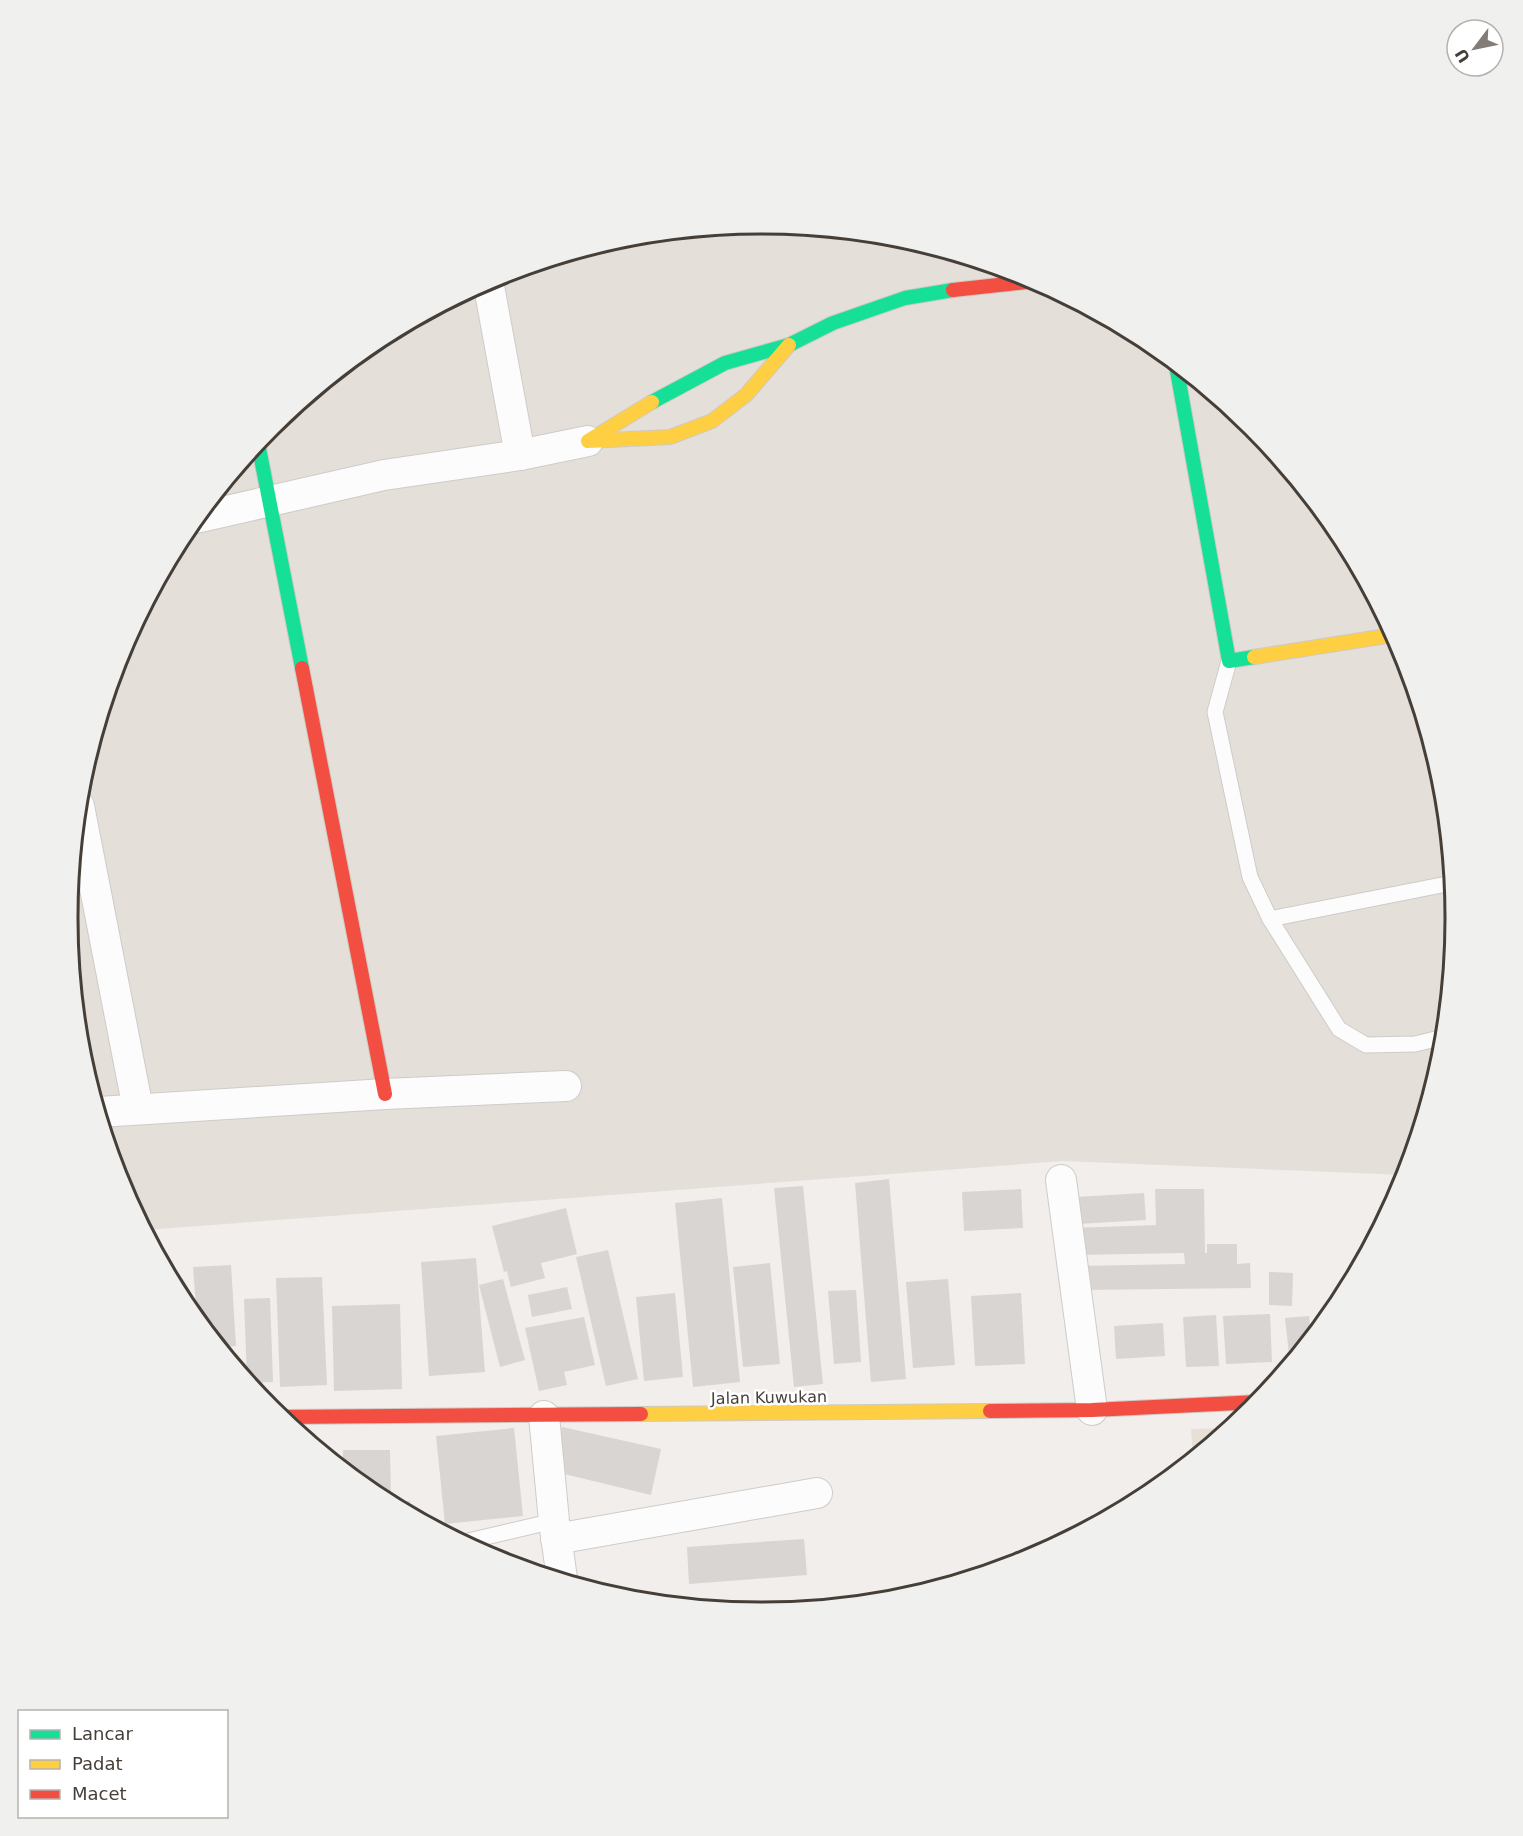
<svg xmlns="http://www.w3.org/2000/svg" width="1523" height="1836" font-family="'DejaVu Sans',sans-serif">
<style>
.residential{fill:#e4dfd9}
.education{fill:#e7e0d7}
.building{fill:#d9d5d2}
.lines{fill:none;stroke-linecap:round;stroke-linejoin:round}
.lane-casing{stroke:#ceccc9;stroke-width:17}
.street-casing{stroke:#ceccc9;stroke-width:32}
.fast-casing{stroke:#cfcac2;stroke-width:16}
.slow-casing{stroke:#cfcac2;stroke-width:16}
.jam-casing{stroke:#cfcac2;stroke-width:16}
.lane{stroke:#fdfcfc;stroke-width:15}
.street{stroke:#fdfcfc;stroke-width:30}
.fast{stroke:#16e098;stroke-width:14}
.slow{stroke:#ffcf43;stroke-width:14}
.jam{stroke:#f24e42;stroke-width:14}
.labels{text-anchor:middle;stroke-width:5;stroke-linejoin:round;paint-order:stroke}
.street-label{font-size:16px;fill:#463f38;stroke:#fff}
.rim{fill:none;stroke:#463f38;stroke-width:3}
</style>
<rect width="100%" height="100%" fill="#f1eeeb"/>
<path class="residential" d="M762 224 897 237 1027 277 1147 341 1252 428 1339 533 1403 653 1442 783 1455 918 1442 1054 1405 1175 1063 1161 145 1230 120 1183 81 1053 68 918 81 782 120 652 185 532 271 427 376 341 496 277 626 237Z"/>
<path class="education" d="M1229 1428 1193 1457 1191 1429Z"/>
<g class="building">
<path d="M889 1179 906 1379 871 1382 855 1183Z"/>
<path d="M803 1186 823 1384 794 1387 774 1188Z"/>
<path d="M1021 1189 1023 1228 964 1231 962 1192Z"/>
<path d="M1155 1189H1204L1205 1253H1207V1244H1237V1264L1250 1263 1251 1288 1080 1290 1079 1266 1185 1264 1184 1253 1075 1255 1074 1228 1156 1225Z"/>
<path d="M1144 1193 1146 1220 1078 1224 1076 1197Z"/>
<path d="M722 1198 740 1382 693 1387 675 1203Z"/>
<path d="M566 1208 577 1254 541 1263 545 1278 511 1287 507 1271 504 1272 492 1226Z"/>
<path d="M608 1250 638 1379 606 1386 576 1257Z"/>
<path d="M476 1258 485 1372 429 1376 421 1262Z"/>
<path d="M770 1263 780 1364 743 1367 733 1267Z"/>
<path d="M231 1265 236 1346 220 1347 197 1319 193 1267Z"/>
<path d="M1269 1272 1293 1273 1292 1306 1269 1305Z"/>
<path d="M322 1277 327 1385 280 1387 276 1278Z"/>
<path d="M503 1279 525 1360 500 1367 479 1285Z"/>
<path d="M948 1279 955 1365 913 1368 906 1282Z"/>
<path d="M567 1287 572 1309 532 1317 528 1295Z"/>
<path d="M856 1290 861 1362 834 1364 828 1291Z"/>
<path d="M675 1293 683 1377 644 1381 636 1297Z"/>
<path d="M1021 1293 1025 1364 975 1366 971 1296Z"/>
<path d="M270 1298 273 1382 249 1383 247 1380 244 1299Z"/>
<path d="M400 1304 402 1389 334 1391 332 1306Z"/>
<path d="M1270 1314 1272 1362 1226 1364 1223 1316Z"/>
<path d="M1216 1315 1219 1366 1186 1367 1183 1317Z"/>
<path d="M1309 1316 1311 1337 1290 1363 1285 1318Z"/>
<path d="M584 1317 595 1365 564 1372 567 1385 539 1391 525 1328Z"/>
<path d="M1163 1323 1165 1356 1116 1359 1114 1326Z"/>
<path d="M562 1427 661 1449 651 1495 552 1471Z"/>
<path d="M514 1428 523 1516 445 1524 436 1436Z"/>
<path d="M343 1450H390L391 1497H380L376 1495 343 1468Z"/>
<path d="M1154 1489 1147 1495 1137 1501 1136 1490Z"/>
<path d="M387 1501H410V1513L393 1504Z"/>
<path d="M804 1539 807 1575 689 1584 687 1547Z"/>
<path d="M648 1593 649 1601 619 1597Z"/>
</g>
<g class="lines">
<defs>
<g id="lane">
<path d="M1229 661 1215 712 1250 877 1270 919 1452 883"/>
<path d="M1270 919 1339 1029 1366 1045 1415 1044 1444 1037"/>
<path d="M464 1542 554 1521"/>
</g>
<g id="street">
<path d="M488 281 520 455"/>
<path d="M196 518 384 475 520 455 588 441"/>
<path d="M79 806 138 1109"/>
<path d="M99 1112 385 1094 566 1086"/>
<path d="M1061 1180 1092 1410"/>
<path d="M544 1416 554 1521 562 1579"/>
<path d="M556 1539 817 1493"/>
</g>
<g id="fast">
<path d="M1176 365 1229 661 1254 657"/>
<path d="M652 402 725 363 789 345 833 323 905 298 953 290"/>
<path d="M258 443 302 668"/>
</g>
<g id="slow">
<path d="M652 402 588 441 670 437 712 421 746 395 789 345"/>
<path d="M1254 657 1393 635"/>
<path d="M641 1414 990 1411"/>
</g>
<g id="jam">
<path d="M953 290 1035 281"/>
<path d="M302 668 385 1094"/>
<path d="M990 1411 1092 1410 1258 1402"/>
<path d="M281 1417 641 1414"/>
</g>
</defs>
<use href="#lane" class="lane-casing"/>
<use href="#street" class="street-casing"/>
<use href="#fast" class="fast-casing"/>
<use href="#slow" class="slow-casing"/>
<use href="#jam" class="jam-casing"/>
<use href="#lane" class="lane"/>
<use href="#street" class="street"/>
<use href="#fast" class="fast"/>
<use href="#slow" class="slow"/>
<use href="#jam" class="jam"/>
</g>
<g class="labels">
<g class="street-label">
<text transform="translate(769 1397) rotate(-1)" y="6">Jalan Kuwukan</text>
</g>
</g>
<path d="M0 0H1523V1836H0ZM761 234H762A683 683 0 0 1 1445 917V919A683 683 0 0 1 762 1602H761A683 683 0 0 1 78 919V917A683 683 0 0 1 761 234Z" fill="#f0f0ef" fill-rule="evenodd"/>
<path class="rim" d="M761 234H762A683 683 0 0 1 1445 917V919A683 683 0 0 1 762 1602H761A683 683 0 0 1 78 919V917A683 683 0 0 1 761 234Z"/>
<rect x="18" y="1710" width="210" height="108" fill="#ffffff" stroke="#b5b2af" stroke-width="1.5"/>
<rect x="30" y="1730" width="30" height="9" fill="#16e098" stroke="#b5b2af" stroke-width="1.5"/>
<text x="72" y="1740" font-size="18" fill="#463f38">Lancar</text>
<rect x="30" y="1760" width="30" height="9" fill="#ffcf43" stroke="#b5b2af" stroke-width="1.5"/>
<text x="72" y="1770" font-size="18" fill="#463f38">Padat</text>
<rect x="30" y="1790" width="30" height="9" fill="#f24e42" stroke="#b5b2af" stroke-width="1.5"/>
<text x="72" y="1800" font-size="18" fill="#463f38">Macet</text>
<g transform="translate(1475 48) rotate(238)"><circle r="28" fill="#ffffff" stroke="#b5b2af" stroke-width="1.5"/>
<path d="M0-4.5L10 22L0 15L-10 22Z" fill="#827c77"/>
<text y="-9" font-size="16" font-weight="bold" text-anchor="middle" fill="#463f38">U</text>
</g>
</svg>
